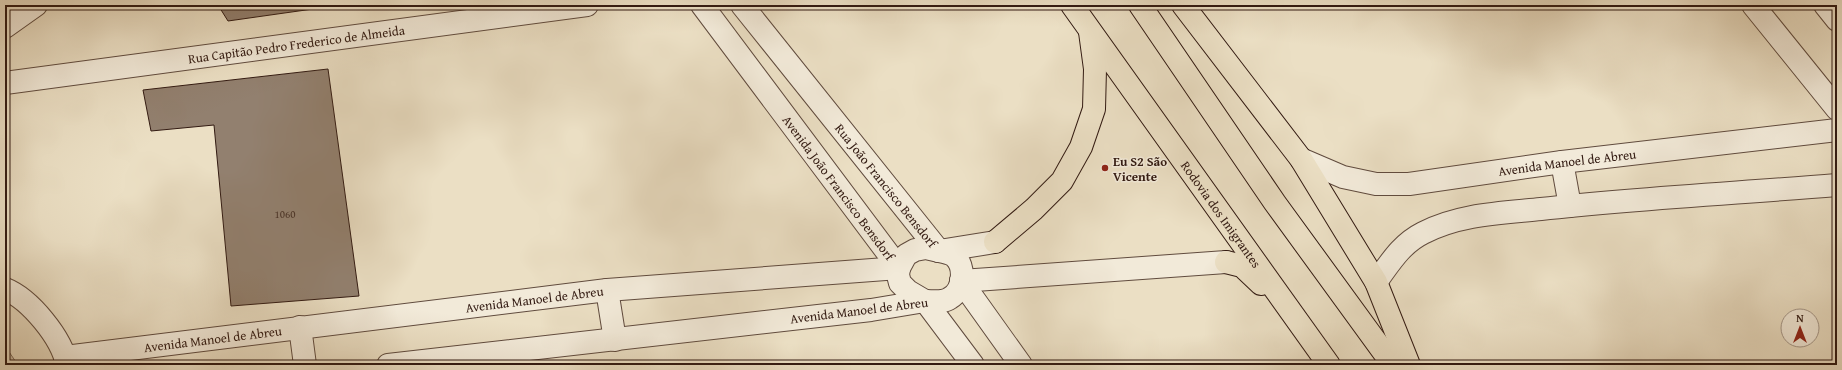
<svg xmlns="http://www.w3.org/2000/svg" width="1842" height="370" font-family="'Gentium Book Plus',serif">
<style>
.green{fill:#ccbea6;stroke:#7f6c5c}
.building{fill:#92806f;stroke:#321a12}
.lines{fill:none;stroke-linecap:round;stroke-linejoin:round}
.minor-casing{stroke:#604b3e;stroke-width:24}
.tertiary-casing{stroke:#604b3e;stroke-width:24}
.motorway-casing{stroke:#321a12;stroke-width:24}
.minor{stroke:#f2ead9;stroke-width:22}
.tertiary{stroke:#f2ead9;stroke-width:22}
.motorway{stroke:#ebdfc4;stroke-width:22}
.poi-dot{fill:#8f2418;stroke:#f2ead9;stroke-width:1.5}
.labels{text-anchor:middle;stroke-width:3;stroke-linejoin:round;paint-order:stroke}
.number-label{font-size:11px;fill:#4a3429}
.street-label{font-size:13px;fill:#321a12;stroke:#f2ead9}
.poi-label{font-size:13px;font-weight:bold;fill:#321a12;stroke:#f2ead9;text-anchor:start}
</style>
<rect width="100%" height="100%" fill="#ebdfc4"/>
<filter id="stains"><feTurbulence type="fractalNoise" baseFrequency=".005" numOctaves="4"/><feColorMatrix values="0 0 0 0 .2 0 0 0 0 .09 0 0 0 0 .02 0 0 0 .5 -.17"/></filter>
<radialGradient id="worn" r=".72"><stop offset=".6" stop-color="#630" stop-opacity="0"/><stop offset="1" stop-color="#630" stop-opacity=".3"/></radialGradient>
<path class="green" d="M5 346 18 365H5Z"/>
<g class="building">
<path d="M218 5H341L228 21Z"/>
<path d="M328 69 359 296 231 306 214 125 151 131 143 90Z"/>
</g>
<g class="lines">
<defs>
<g id="minor">
<path id="s1" d="M702 5 899 268"/>
<path id="s2" d="M742 5 939 251"/>
<path d="M5 27 36 5"/>
<path id="s3" d="M5 83 587 5"/>
<path d="M5 289C30 299 62 338 67 365"/>
<path d="M607 290 615 340"/>
<path d="M300 327 305 365"/>
<path id="s4" d="M65 357 607 290 899 268"/>
<path d="M388 365 871 310 925 301"/>
</g>
<g id="tertiary">
<path d="M1753 5 1837 109"/>
<path d="M1825 5 1837 20"/>
<path id="s5" d="M1301 159 1343 177 1376 184H1409L1562 162 1837 130"/>
<path d="M1562 162 1570 206"/>
<path d="M961 281 1226 262"/>
<path d="M961 281 1021 365"/>
<path d="M1376 282C1390 263 1401 244 1423 233 1459 214 1502 213 1541 209 1639 198 1739 193 1837 185"/>
<path d="M925 301C934 301 943 303 950 298 964 290 966 266 954 256 950 253 944 252 939 251"/>
<path d="M973 365 925 301 908 291 900 283 898 275 899 268 906 255 915 250 926 248 939 251 995 242"/>
</g>
<g id="motorway">
<path id="s6" d="M1072 5 1329 365"/>
<path d="M1140 5 1275 203 1393 365"/>
<path d="M1183 5 1301 159 1376 282 1409 365"/>
<path d="M995 242 1034 209 1062 181 1081 147 1094 109 1095 69 1090 32"/>
<path d="M1226 262 1242 266 1261 284"/>
</g>
</defs>
<use href="#minor" class="minor-casing"/>
<use href="#tertiary" class="tertiary-casing"/>
<use href="#motorway" class="motorway-casing"/>
<use href="#minor" class="minor"/>
<use href="#tertiary" class="tertiary"/>
<use href="#motorway" class="motorway"/>
</g>
<circle class="poi-dot" cx="1105" cy="168" r="4"/>
<g class="labels">
<g class="number-label">
<text x="285" y="218">1060</text>
</g>
<g class="street-label">
<text dy="5" stroke="none"><textPath href="#s3" startOffset="294">Rua Capitão Pedro Frederico de Almeida</textPath></text>
<text dy="5" stroke="none"><textPath href="#s5" startOffset="272">Avenida Manoel de Abreu</textPath></text>
<text dy="5" stroke="none"><textPath href="#s2" startOffset="231">Rua João Francisco Bensdorf</textPath></text>
<text dy="5" stroke="none"><textPath href="#s1" startOffset="228">Avenida João Francisco Bensdorf</textPath></text>
<text dy="5" stroke="none"><textPath href="#s6" startOffset="257">Rodovia dos Imigrantes</textPath></text>
<text dy="5" stroke="none"><textPath href="#s4" startOffset="473">Avenida Manoel de Abreu</textPath></text>
<text transform="translate(859 310) rotate(-7)" y="5">Avenida Manoel de Abreu</text>
<text dy="5" stroke="none"><textPath href="#s4" startOffset="149">Avenida Manoel de Abreu</textPath></text>
</g>
<g class="poi-label">
<text x="1113" y="166">Eu S2 São<tspan x="1113" dy="15">Vicente</tspan></text>
</g>
</g>
<rect width="1842" height="370" fill="none" stroke="#ebdfc4" stroke-width="20"/>
<rect x="6" y="6" width="1830" height="358" fill="none" stroke="#321a12" stroke-width="2"/>
<rect x="10" y="10" width="1822" height="350" fill="none" stroke="#321a12"/>
<g transform="translate(1800 328)"><circle r="19" fill="#f2ead9" stroke="#a59789"/>
<path d="M0-3L7 15L0 10L-7 15Z" fill="#8f2418"/>
<text y="-6" font-size="11" font-weight="bold" text-anchor="middle" fill="#321a12">N</text>
</g>
<rect width="100%" height="100%" filter="url(#stains)"/>
<rect width="100%" height="100%" fill="url(#worn)"/>
</svg>
